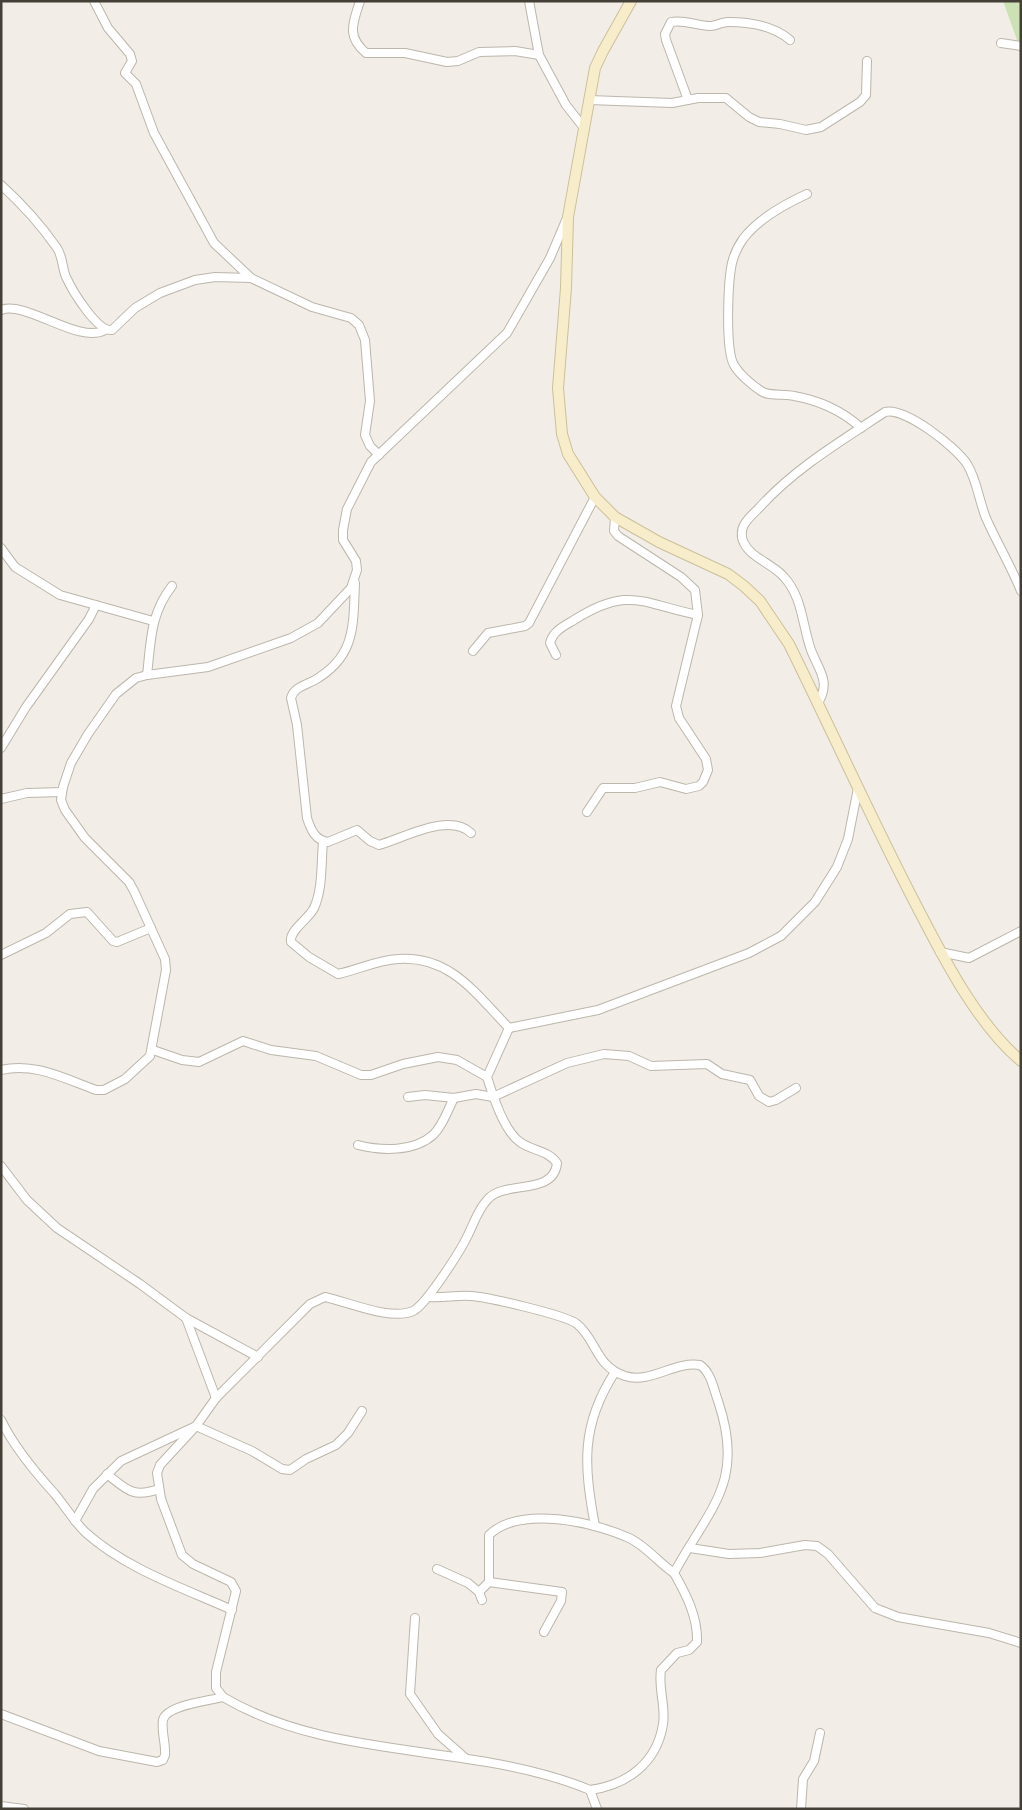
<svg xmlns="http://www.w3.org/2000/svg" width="1022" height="1810" font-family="'Alegreya Sans',sans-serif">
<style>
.green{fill:#cde2b4}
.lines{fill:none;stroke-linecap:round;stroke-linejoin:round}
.street-casing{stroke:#bcb6ab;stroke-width:10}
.secondary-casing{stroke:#ccbf9b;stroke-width:12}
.street{stroke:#fff;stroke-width:8}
.secondary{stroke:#f8edca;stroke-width:10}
</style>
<rect width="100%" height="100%" fill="#f2eee7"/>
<path class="green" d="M1003 1H1021V51Z"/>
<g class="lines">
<defs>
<g id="street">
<path d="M94 1 108 28 130 54 132 61 125 73 136 84 154 133 214 243 251 278"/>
<path d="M360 1C353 23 346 36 366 53H405L447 62 458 61 479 52 515 51 539 55"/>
<path d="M529 1 539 55 566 105 584 128"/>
<path d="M1001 43 1021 46"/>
<path d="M589 100 672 103 698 98H726L749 117 759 122 780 124 806 130 821 127 860 102 866 95 867 61"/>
<path d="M688 100 666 40 665 34 671 22C684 19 697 26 710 26 716 26 722 22 728 22 750 22 774 26 790 40"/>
<path d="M1 185C22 204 41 225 57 248 63 257 62 268 66 277 72 290 97 332 112 330L135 308 160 293 195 280 215 277 251 278 312 307 351 318 359 325 365 340 370 401 365 435 370 446 379 455"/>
<path d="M807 194C785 204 758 219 743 239 738 246 734 255 732 263 728 281 725 350 734 365 739 374 752 385 761 391 770 397 783 393 794 396 818 400 843 411 861 428"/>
<path d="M1 310C26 300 79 345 105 330"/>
<path d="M1 548 15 567 60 595 153 621"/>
<path d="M355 583C353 626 356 656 315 680 306 685 294 687 291 698L297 725 307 818C311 830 315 840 328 842L357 830 370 841 379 845C404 838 449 812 471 833"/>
<path d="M473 651 488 633 525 626 529 623 595 497"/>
<path d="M556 655 550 643C553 631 564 626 574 620 630 585 642 604 698 615"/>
<path d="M147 675C151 641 150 614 172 586"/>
<path d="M818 703C831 681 819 671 811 650 802 625 803 598 784 577 773 564 751 558 744 543 741 538 741 530 744 525 747 519 754 513 759 508 794 469 841 441 885 412 905 407 956 447 967 464 977 480 979 501 986 518 997 543 1011 566 1021 591"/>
<path d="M1 748 26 707 89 619 96 605"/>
<path d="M1 799 27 793 62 792"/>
<path d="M587 812 603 788H635L660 782 686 789 699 786 703 782 708 770 706 759 679 718 676 706 698 615 695 590 681 577 618 536 614 531 615 517"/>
<path d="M323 842C321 862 323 889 314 908 309 919 289 930 291 942L309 957 338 974C358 970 377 960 398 959 450 955 476 994 509 1028"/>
<path d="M940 952 969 958 1021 931"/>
<path d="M1 955 46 933 70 914 87 912 113 941 117 942 151 928"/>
<path d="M509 1028 487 1077C493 1096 504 1131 520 1142 532 1151 548 1150 557 1163 554 1196 505 1180 488 1199 478 1209 474 1223 468 1235 461 1250 426 1305 413 1311 391 1321 348 1302 325 1297L310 1304 216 1398 196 1426 160 1465 157 1473 161 1499 182 1555 193 1564 231 1582 236 1591 216 1672V1688L223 1697C335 1763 472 1741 590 1790L597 1809"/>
<path d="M509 1028 598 1010 749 953 781 936 815 902 837 867 848 839 858 788"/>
<path d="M153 1050 182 1060 199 1062 243 1041 271 1050 316 1056 361 1075H371L403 1064 438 1057 457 1060 487 1077"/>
<path d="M1 1070C35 1062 65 1079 96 1090H104L125 1079 150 1056 166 970 165 959 134 891 129 882 85 838 65 810 61 800 63 787 71 763 88 734 116 694 136 678 147 675 208 667 291 638 318 623 351 588 357 570 356 561 343 540V530L347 509 371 462 507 333 550 258 567 218"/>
<path d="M408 1097 425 1095 454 1098 476 1094 493 1097 567 1063 604 1054 629 1056 651 1066 707 1064 722 1074 750 1080 759 1096 769 1102 776 1100 796 1088"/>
<path d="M358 1145C381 1151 414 1152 433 1135 443 1126 448 1109 454 1098"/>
<path d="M1 1166 27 1200 57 1228 140 1284 186 1318 258 1357"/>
<path d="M429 1297C443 1298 457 1295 471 1296 487 1297 566 1315 577 1324 597 1340 595 1366 625 1376 651 1384 674 1361 700 1365 711 1372 714 1390 718 1401 746 1483 709 1508 674 1573 686 1594 698 1617 697 1642L689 1650 677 1653 661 1670C658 1688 666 1707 663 1724 657 1763 627 1785 590 1790"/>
<path d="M186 1318 216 1398"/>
<path d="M1 1420C14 1447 34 1471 54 1493 65 1506 73 1520 85 1532 126 1569 183 1588 232 1610"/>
<path d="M107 1474C127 1490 133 1498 159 1489"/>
<path d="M75 1521 93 1489 121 1461 196 1426 252 1451 282 1469 290 1470 306 1459 336 1445 348 1433 362 1411"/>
<path d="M595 1526C584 1466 580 1426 615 1372"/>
<path d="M690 1548 729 1554 760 1553 805 1545 817 1546 828 1554 875 1608 898 1617 989 1633 1021 1643"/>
<path d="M437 1569 468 1583 479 1592 482 1600"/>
<path d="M489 1582 562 1592 561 1601 544 1632"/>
<path d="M479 1592 489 1582V1535C520 1505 594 1522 629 1538 645 1545 659 1563 674 1573"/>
<path d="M415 1618 410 1694 438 1734 464 1757"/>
<path d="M1 1714 99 1751 157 1762 163 1760 165 1755C166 1744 161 1731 163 1720 166 1705 209 1701 223 1697"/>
<path d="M1 1806 24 1809"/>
<path d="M801 1809 803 1779 814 1761 820 1733"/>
</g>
<path id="secondary" d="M631 1 603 51 595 68 568 217 566 288 558 388 562 434 568 454 595 497 615 517 659 542 728 574 744 586 760 601 789 644C831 729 870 816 914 901 941 953 975 1022 1021 1061"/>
</defs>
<use href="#street" class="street-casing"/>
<use href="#secondary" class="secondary-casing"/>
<use href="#street" class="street"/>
<use href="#secondary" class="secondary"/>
</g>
<rect width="1022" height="1810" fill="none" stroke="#443f37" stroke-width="5"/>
</svg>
